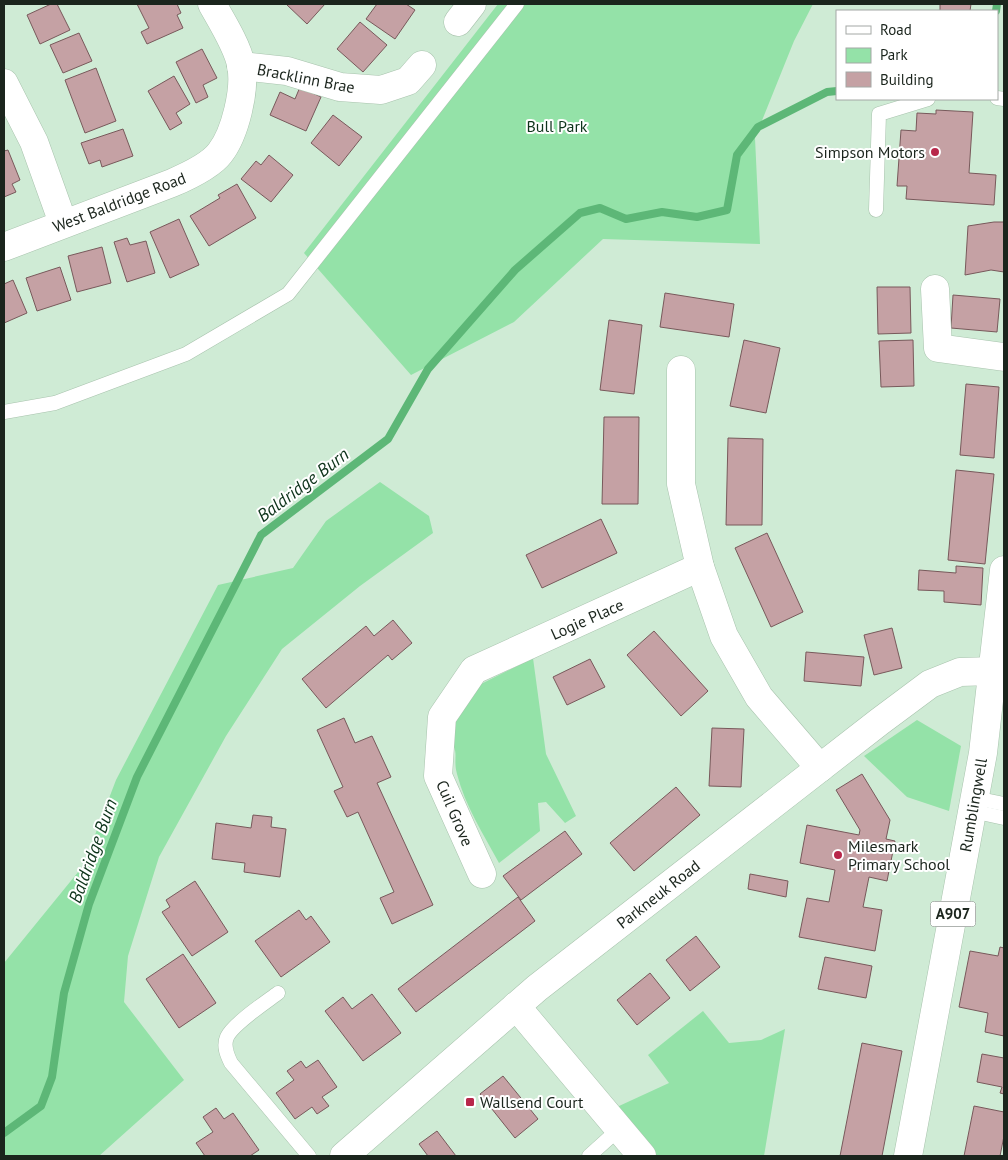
<svg xmlns="http://www.w3.org/2000/svg" width="1008" height="1160" font-family="'PT Sans',sans-serif">
<style>
.green{fill:#94e2a8}
.lines{fill:none;stroke-linecap:round;stroke-linejoin:round}
.stream{stroke:#5db777;stroke-width:8}
.building{fill:#c5a1a4;stroke:#78595b}
.lane-casing{stroke:#a8c3ad;stroke-width:15}
.street-casing{stroke:#a8c3ad;stroke-width:29}
.primary-casing{stroke:#a8c3ad;stroke-width:29}
.lane{stroke:#fff;stroke-width:14}
.street{stroke:#fff;stroke-width:28}
.primary{stroke:#fff;stroke-width:28}
.poi-dot{fill:#b8274a;stroke:#fff;stroke-width:2}
.labels{text-anchor:middle;stroke-width:4;stroke-linejoin:round;paint-order:stroke}
.shield{fill:#fff;stroke:#5f6661;stroke-width:1}
.shield-label{font-size:15px;font-weight:bold;fill:#1b251d}
.street-label{font-size:16px;fill:#1b251d;stroke:#fff}
.park-label{font-size:16px;fill:#0e341b;stroke:#fff}
.poi-label{font-size:16px;fill:#1b251d;stroke:#fff;text-anchor:start}
.water-label{font-size:18px;font-style:italic;fill:#0d331a;stroke:#fff}
</style>
<rect width="100%" height="100%" fill="#cfebd5"/>
<g class="green">
<path d="M498 4H813L794 41 755 138 760 244 603 239 514 322 411 375 304 253Z"/>
<path d="M380 482 429 516 433 533 360 586 282 649 226 736 159 857 128 956 124 1002 184 1080 99 1156H4V963L83 866 116 780 218 585 293 568 326 521Z"/>
<path d="M533 658 546 754 576 816 565 823 546 802 538 803 540 831 499 863C484 835 465 806 457 774 452 755 462 752 445 735L479 685Z"/>
<path d="M917 720 961 746 949 811 907 797 864 756Z"/>
<path d="M703 1011 729 1043 761 1040 785 1029 764 1156H642L606 1112 669 1083 648 1055Z"/>
</g>
<g class="lines">
<g class="stream">
<path d="M996 11 997 4"/>
<path d="M4 1133 41 1106 52 1077 64 993 89 904 137 777 261 535 388 439 428 369 515 270 580 213 600 208 626 219 662 212 697 217 727 210 737 155 758 127 827 92 837 91"/>
</g>
</g>
<g class="building">
<path d="M51 4H57L70 30 40 44 27 15Z"/>
<path d="M137 4H177L181 13 177 15 183 28 147 44 141 32 149 28Z"/>
<path d="M286 4H325L307 24Z"/>
<path d="M377 4H406L415 10 395 39 366 19Z"/>
<path d="M940 4H971L970 11H940Z"/>
<path d="M360 22 387 45 363 72 337 49Z"/>
<path d="M79 33 92 61 63 73 50 45Z"/>
<path d="M202 49 217 78 203 85 208 97 196 103 176 62Z"/>
<path d="M96 68 116 121 85 133 65 80Z"/>
<path d="M174 76 190 104 176 113 182 123 170 130 148 91Z"/>
<path d="M300 87 321 97 306 131 270 115 280 92 295 99Z"/>
<path d="M936 110 973 112 969 173 996 175 994 205 906 199 907 186H897L901 130 916 131 917 113 936 114Z"/>
<path d="M333 115 362 137 339 166 311 143Z"/>
<path d="M123 129 133 156 102 167 100 160 89 164 81 143Z"/>
<path d="M8 150 20 180 12 184 16 192 4 197V151Z"/>
<path d="M269 155 293 175 271 202 241 179 256 161 261 165Z"/>
<path d="M237 184 256 218 209 246 190 216 220 198 218 195Z"/>
<path d="M179 219 199 265 170 278 150 232Z"/>
<path d="M994 222H1004V272L991 270 965 275 968 226Z"/>
<path d="M127 238 130 245 146 241 155 273 127 282 114 242Z"/>
<path d="M102 247 111 283 77 292 68 256Z"/>
<path d="M60 267 71 300 37 311 26 278Z"/>
<path d="M13 280 27 313 4 323V284Z"/>
<path d="M877 287H910L911 333 878 334Z"/>
<path d="M665 293 734 304 729 337 660 327Z"/>
<path d="M953 295 1000 299 997 332 951 328Z"/>
<path d="M609 320 642 325 634 394 600 390Z"/>
<path d="M744 340 780 348 766 413 730 406Z"/>
<path d="M913 340 914 386 881 387 879 341Z"/>
<path d="M966 384 999 387 994 458 960 455Z"/>
<path d="M604 417H639L638 504H602Z"/>
<path d="M728 438 763 439 762 525H726Z"/>
<path d="M956 470 994 474 985 564 948 560Z"/>
<path d="M601 519 617 553 542 588 526 555Z"/>
<path d="M767 533 803 612 771 627 735 548Z"/>
<path d="M956 566 983 568 981 605 944 602V591L918 590 919 570 956 573Z"/>
<path d="M393 620 412 643 392 660 388 655 326 708 302 679 366 626 374 636Z"/>
<path d="M892 628 902 668 874 675 864 635Z"/>
<path d="M654 631 708 691 681 716 627 655Z"/>
<path d="M806 652 864 657 861 686 804 681Z"/>
<path d="M590 659 605 687 567 705 553 677Z"/>
<path d="M344 718 355 743 372 736 391 777 377 783 433 905 392 924 380 898 394 892 358 812 347 817 334 791 343 787 317 730Z"/>
<path d="M712 728 744 729 741 787 709 786Z"/>
<path d="M862 774 890 820 886 839 895 841 887 881 869 877 863 907 882 910 875 951 799 937 807 898 829 902 835 870 800 863 807 825 859 835 860 830 836 790Z"/>
<path d="M676 787 700 815 634 871 610 843Z"/>
<path d="M253 815 272 817 271 827 286 829 280 877 244 872 245 863 212 859 216 823 251 828Z"/>
<path d="M565 831 582 854 521 900 503 876Z"/>
<path d="M750 874 788 881 786 897 748 889Z"/>
<path d="M195 881 228 932 192 956 162 912 170 907 166 900Z"/>
<path d="M518 897 535 921 416 1012 398 989Z"/>
<path d="M299 910 306 920 311 916 330 942 281 977 255 941Z"/>
<path d="M696 936 720 967 690 991 666 960Z"/>
<path d="M1000 947 1004 948V1036L985 1032 988 1013 959 1007 970 951 998 956Z"/>
<path d="M183 954 216 1003 179 1028 146 979Z"/>
<path d="M825 957 872 966 866 998 818 989Z"/>
<path d="M650 973 670 998 637 1025 617 1000Z"/>
<path d="M372 994 401 1033 363 1061 325 1011 343 997 352 1009Z"/>
<path d="M862 1043 902 1051 882 1156H840Z"/>
<path d="M982 1054 1004 1058V1094L1000 1093 1002 1087 977 1082Z"/>
<path d="M318 1060 337 1087 322 1097 329 1106 317 1114 312 1107 295 1119 276 1093 294 1080 287 1071 301 1061 306 1068Z"/>
<path d="M503 1076 538 1119 515 1138 480 1094Z"/>
<path d="M974 1106 1004 1112V1136L1000 1156H964Z"/>
<path d="M216 1108 224 1119 233 1113 259 1150 250 1156H205L196 1143 213 1132 203 1117Z"/>
<path d="M437 1131 456 1156H428L419 1144Z"/>
</g>
<g class="lines">
<defs>
<g id="lane">
<path d="M997 98 1004 99"/>
<path d="M876 210 879 114 928 99"/>
<path d="M4 412 55 403 186 354 288 294 517 4"/>
<path d="M975 798 1004 804"/>
<path d="M972 811 1004 818"/>
<path d="M278 993C266 1002 233 1024 227 1037 223 1046 227 1055 231 1063L309 1156"/>
<path d="M589 1156 619 1129"/>
</g>
<g id="street">
<path d="M458 22 472 4"/>
<path d="M241 66 287 71 340 87 381 90 408 81 422 65"/>
<path d="M4 83 34 142 63 223"/>
<path d="M4 247 172 183C186 177 211 165 220 153 235 134 246 89 241 65 238 47 221 20 212 4"/>
<path d="M935 289 938 348 1004 357"/>
<path d="M681 370V484L700 567 724 636 759 697 820 768"/>
<path d="M482 874 438 776 442 717 474 670 700 567"/>
<path d="M516 1006 642 1156"/>
<path d="M344 1156 537 988 879 722 930 684 960 672 993 671"/>
</g>
<path id="primary" d="M908 1156 983 753 1004 570"/>
</defs>
<use href="#lane" class="lane-casing"/>
<use href="#street" class="street-casing"/>
<use href="#primary" class="primary-casing"/>
<use href="#lane" class="lane"/>
<use href="#street" class="street"/>
<use href="#primary" class="primary"/>
</g>
<g class="poi-dot">
<circle cx="935" cy="152" r="5"/>
<circle cx="838" cy="855" r="5"/>
<rect x="465" y="1097" width="10" height="10" rx="2.5"/>
</g>
<g class="labels">
<rect class="shield" x="930.5" y="901.5" width="45" height="25" rx="4"/>
<g class="shield-label">
<text x="953" y="919">A907</text>
</g>
<g class="street-label">
<text transform="translate(306 78) rotate(11)" y="6">Bracklinn Brae</text>
<text transform="translate(119 202) rotate(-21)" y="6">West Baldridge Road</text>
<text transform="translate(587 619) rotate(-24)" y="6">Logie Place</text>
<text transform="translate(973 805) rotate(-80)" y="6">Rumblingwell</text>
<text transform="translate(455 813) rotate(67)" y="6">Cuil Grove</text>
<text transform="translate(658 894) rotate(-38)" y="6">Parkneuk Road</text>
</g>
<g class="park-label">
<text x="557" y="132">Bull Park</text>
</g>
<g class="poi-label">
<text x="925" y="158" text-anchor="end">Simpson Motors</text>
<text x="848" y="852">Milesmark<tspan x="848" dy="18">Primary School</tspan></text>
<text x="480" y="1108">Wallsend Court</text>
</g>
<g class="water-label">
<text transform="translate(303 485) rotate(-37)" y="6">Baldridge Burn</text>
<text transform="translate(93 851) rotate(-70)" y="6">Baldridge Burn</text>
</g>
</g>
<rect width="1008" height="1160" fill="none" stroke="#1b251d" stroke-width="10"/>
<rect x="836" y="10" width="162" height="90" fill="#ffffff" stroke="#a4a8a5"/>
<rect x="846" y="26" width="25" height="8" fill="#ffffff" stroke="#a4a8a5"/>
<text x="880" y="35" font-size="15" fill="#1b251d">Road</text>
<rect x="846" y="48" width="25" height="15" fill="#94e2a8" stroke="#a4a8a5"/>
<text x="880" y="60" font-size="15" fill="#1b251d">Park</text>
<rect x="846" y="72" width="25" height="15" fill="#c5a1a4" stroke="#a4a8a5"/>
<text x="880" y="85" font-size="15" fill="#1b251d">Building</text>
</svg>
